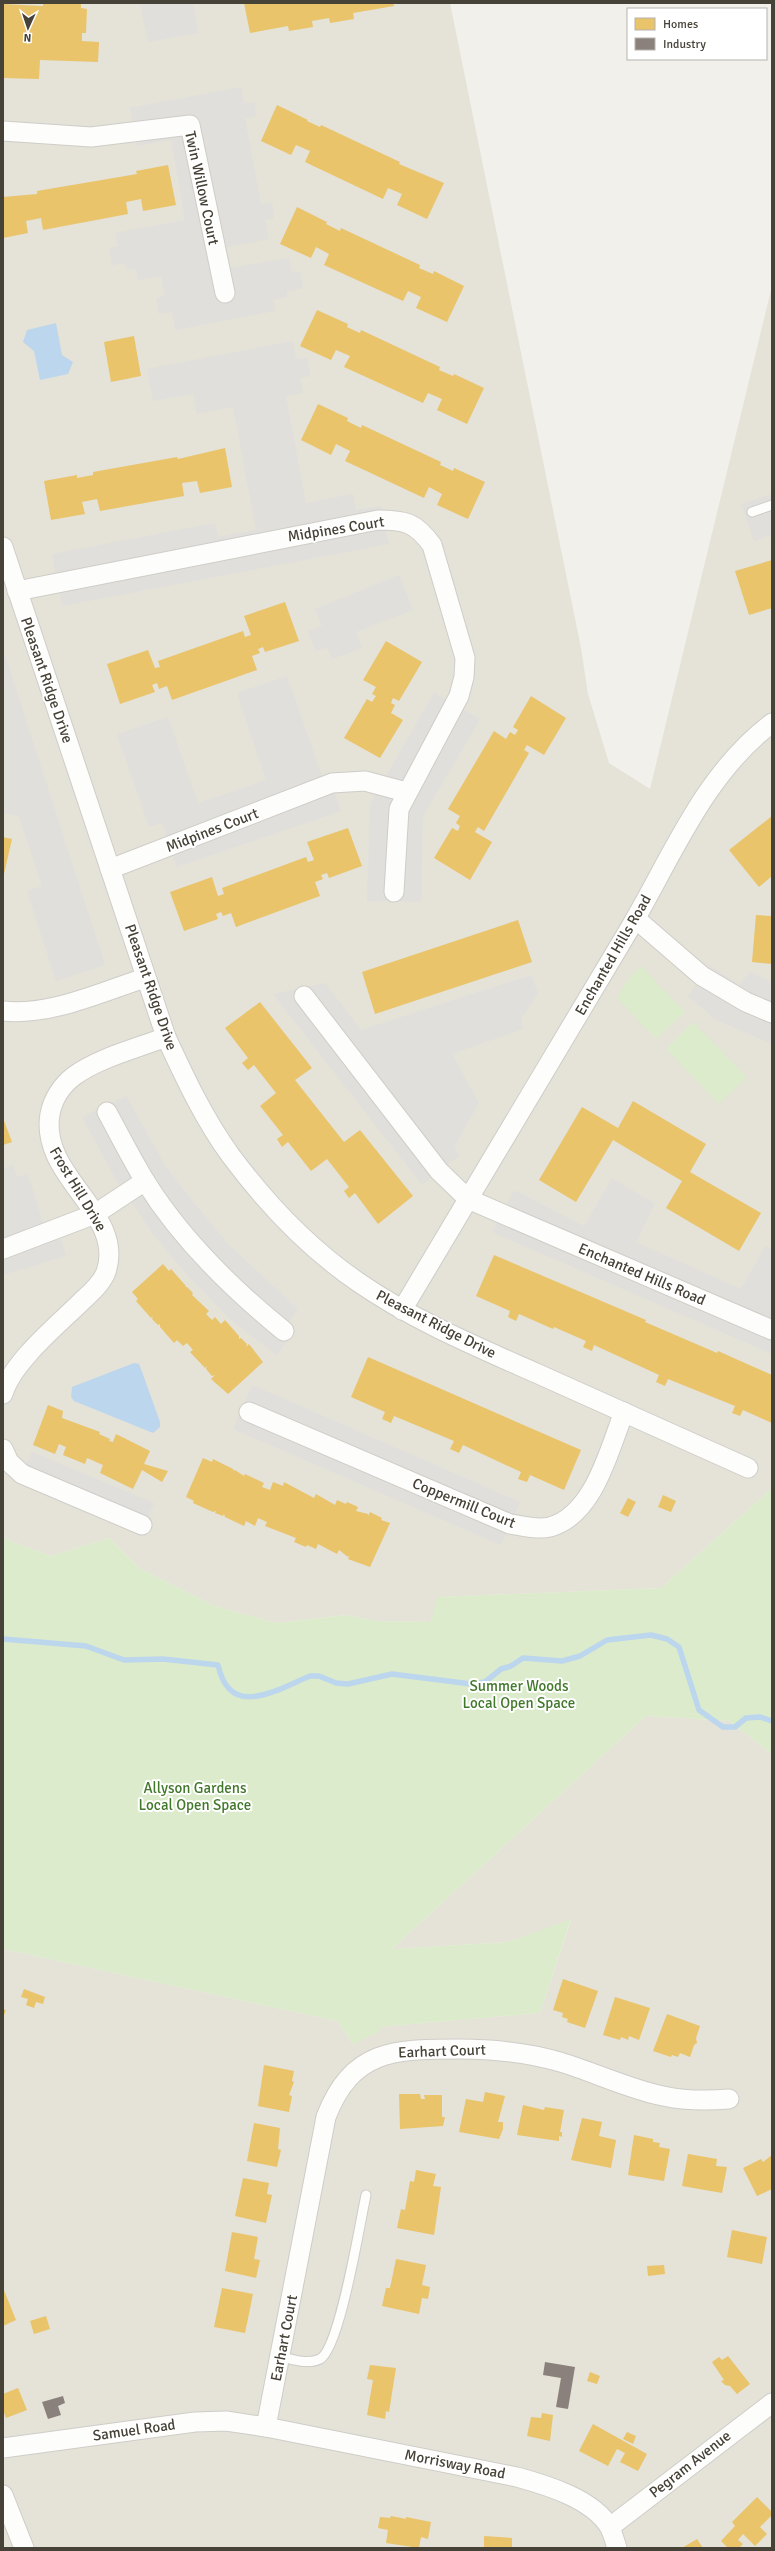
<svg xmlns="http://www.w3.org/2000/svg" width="775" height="2551" font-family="Signika,sans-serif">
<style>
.residential{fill:#e5e2d8}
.green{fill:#dcebcb}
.parking{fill:#e0dfdb}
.water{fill:#bcd6ee}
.homes{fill:#e9c46a}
.industry{fill:#8a817c}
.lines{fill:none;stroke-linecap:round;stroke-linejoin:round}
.stream{stroke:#bcd6ee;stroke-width:5.5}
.service-casing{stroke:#cfcdc8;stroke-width:11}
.minor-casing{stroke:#cfcdc8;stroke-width:21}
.service{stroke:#fdfdfc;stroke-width:9}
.minor{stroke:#fdfdfc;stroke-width:19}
.labels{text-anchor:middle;stroke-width:4;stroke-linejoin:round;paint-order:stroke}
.street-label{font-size:15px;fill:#474237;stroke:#fff}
.park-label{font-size:15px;fill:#42782b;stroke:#fff}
</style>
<rect width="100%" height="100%" fill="#f1f0eb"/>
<g class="residential">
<path d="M3 3H450L581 648 588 694 609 763 650 789 772 286V1488L661 1588 438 1597 431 1622 375 1621 346 1615 276 1623 215 1606 139 1568 109 1538 51 1556 3 1538Z"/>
<path d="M646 1716 729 1721 772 1754V2548H3V1949L337 2021 353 2044 378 2027 540 2013 571 1920 508 1942 392 1949Z"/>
</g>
<g class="green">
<path d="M641 966 685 1012 656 1039 617 998 627 981Z"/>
<path d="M693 1022 747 1077 719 1104 666 1049Z"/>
<path d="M772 1488V1754L729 1721 646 1716 392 1949 508 1942 571 1919 540 2013 379 2027V2032L353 2044 337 2021 3 1949V1538L51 1556 109 1538 139 1568 215 1606 276 1623 346 1615 375 1621 431 1622 437 1597 661 1588Z"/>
</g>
<g class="parking">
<path d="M140 3H193L198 33 148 42Z"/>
<path d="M241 87 244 103 254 102 256 116 245 118 261 204 272 202 274 218 265 220 269 239 226 247 230 268 289 258 292 272 300 271 303 288 287 291V297L273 300 275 311 175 330 172 312 159 314 156 298 165 296 161 276 138 280 135 269 127 270 125 263 112 265 109 248 118 246 115 233 185 220 171 140 137 146 130 108Z"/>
<path d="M293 341 296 359 307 358 310 376 300 378 303 393 286 396 306 503 353 494 356 510 381 506 389 544 62 606 52 554 215 523 218 537 256 530 233 407 197 414 193 394 153 401 147 369Z"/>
<path d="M772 494V535L754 541 741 504Z"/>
<path d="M399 575 413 610 356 632 362 648 332 659 327 647 316 651 308 631 322 626 315 609Z"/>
<path d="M3 649 105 965 56 981 27 891 42 886 19 816 3 813Z"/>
<path d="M287 676 322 776 328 774 341 811 177 867 162 823 149 827 117 734 168 717 198 803 266 780 237 693Z"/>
<path d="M434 693 480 719 423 816 421 902 367 901 370 804Z"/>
<path d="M710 965 739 985 750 972 772 982V1044L716 1020 688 996Z"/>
<path d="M531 975 538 993 521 1019 523 1029 452 1054 479 1103 454 1147 460 1155 422 1185 273 994 325 983 361 1030Z"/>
<path d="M126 1096 166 1167 194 1203 228 1244 298 1309 288 1323 296 1331 276 1355 231 1320 189 1277 153 1234 114 1176 82 1117Z"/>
<path d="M13 1165 17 1177 28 1174 43 1224 55 1220 66 1256 3 1275V1169Z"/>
<path d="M612 1178 655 1204 636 1242 741 1289 766 1245 772 1249V1354L492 1232 514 1190 584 1226Z"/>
<path d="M252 1385 520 1502 501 1545 233 1429Z"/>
<path d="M32 1452 154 1503 140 1535 18 1484Z"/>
</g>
<g class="water">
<path d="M56 323 62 355 73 362 68 374 40 380 34 351 23 342 27 330Z"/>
<path d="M134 1363 139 1364 141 1369 160 1422V1427L153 1433 74 1401 71 1397 72 1387Z"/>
</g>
<g class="homes">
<path d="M43 3H81V8L87 9 86 33H82V41L99 42 98 62 40 60 39 79 3 78V4L43 6Z"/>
<path d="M244 3H393L394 6 353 13 354 19 330 23 329 18 312 21 313 27 289 31 288 26 250 33Z"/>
<path d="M277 105 308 120 307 121 320 127 321 125 400 162 399 164 444 183 427 219 397 205 402 194 388 188 383 199 305 162 310 151 296 145 291 155 261 141Z"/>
<path d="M168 165 176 205 143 211 141 199 126 202 128 214 43 230 41 218 26 221 28 233 3 238V197L37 194V191L137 174 136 171Z"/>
<path d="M297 207 327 222 326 224 340 231 341 228 420 265 419 268 433 274 434 271 464 286 447 322 416 308 421 297 408 291 403 301 324 265 329 254 316 247 311 258 280 244Z"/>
<path d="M317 310 348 324 347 327 360 333 361 330 440 367 439 370 453 376 454 374 484 388 467 424 437 410 442 399 428 393 423 403 344 367 350 356 336 350 331 360 300 346Z"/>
<path d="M134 336 141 376 111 382 104 342Z"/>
<path d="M318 404 348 418 347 421 361 428 362 425 441 462 440 465 453 471 454 468 485 482 468 519 437 505 442 494 429 487 424 498 345 461 350 451 336 444 331 455 301 440Z"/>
<path d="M225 448 232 487 200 493 197 481 182 483 184 496 100 511 97 499 82 502 85 514 51 520 44 481 77 475V478L93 475V472L177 457 178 459Z"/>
<path d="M772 560V608L749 615 735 571Z"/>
<path d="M285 602 299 641 265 652 263 647 258 649 260 653 252 656 257 670 172 700 167 686 159 689 157 683 152 685 155 692 120 704 107 664 148 650 155 668 160 667 158 661 243 631 245 637 251 635 244 616Z"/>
<path d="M386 641 422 662 399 701 393 698 391 703 395 705 391 713 403 720 380 758 344 738 367 699 372 702 376 696 372 694 376 687 363 680Z"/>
<path d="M531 696 566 718 544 755 527 745 524 750 529 753 484 831 478 827 475 832 492 842 470 880 434 858 452 828 458 831 460 826 456 823 460 816 448 809 494 731 506 739 510 732 515 735 518 730 513 727Z"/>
<path d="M772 816V876L759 887 729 850Z"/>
<path d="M348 828 362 866 329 878 327 873 321 875 323 879 315 882 320 896 236 927 231 913 223 916 221 912 216 914 218 919 184 931 170 892 212 877 218 896 224 894 222 888 306 857 308 862 314 860 307 842Z"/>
<path d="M3 837 12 839 4 874H3Z"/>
<path d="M756 915 772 916V964L752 962Z"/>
<path d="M518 920 532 962 375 1014 362 972Z"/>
<path d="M260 1002 312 1068 295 1080 344 1142 360 1130 413 1196 378 1224 355 1193 349 1198 344 1191 349 1187 327 1159 311 1171 288 1142 282 1147 277 1139 283 1135 260 1106 276 1093 254 1065 248 1070 242 1063 248 1058 225 1028Z"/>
<path d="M633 1101 706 1144 690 1172 761 1213 739 1251 666 1208 682 1181 613 1140 576 1202 539 1180 582 1107 618 1128Z"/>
<path d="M3 1118 12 1142 3 1145Z"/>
<path d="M494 1255 646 1320 645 1322 717 1353 718 1351 772 1375V1423L743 1410 740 1416 732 1413 735 1406 668 1379 665 1386 656 1382 659 1375 594 1345 592 1351 583 1347 586 1341 554 1327 553 1329 519 1314 516 1321 508 1317 510 1311 476 1296Z"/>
<path d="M163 1264 169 1271 171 1269 186 1286 185 1287H187L193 1293 192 1295 209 1311 206 1314 212 1320 215 1317 221 1324 225 1320 239 1336V1339L241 1338 247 1344 246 1347 249 1344 263 1362 228 1394 211 1379 215 1375 212 1376 206 1369 207 1366 205 1368 190 1352 193 1350 187 1343 183 1346 177 1340 174 1343 160 1327V1324L158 1325 152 1319 153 1316 151 1318 136 1301 138 1299 132 1292Z"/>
<path d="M368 1357 581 1450 564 1490 530 1475 527 1482 518 1479 521 1472 463 1445 459 1453 450 1449 454 1441 394 1416 391 1423 382 1419 385 1412 351 1397Z"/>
<path d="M48 1405 63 1411 62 1418 100 1432 99 1434 110 1439 109 1441 113 1442 116 1434 150 1451 144 1464 168 1471 162 1482 142 1470 133 1489 100 1473 103 1465 87 1458 85 1464 63 1455 66 1447 59 1444 55 1454 33 1445Z"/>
<path d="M203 1458 212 1462 213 1459 233 1469 234 1471 235 1470 244 1476 245 1474 264 1483 262 1487 270 1490 273 1482 283 1486 284 1482 314 1498 316 1494 335 1505 337 1500 346 1504 347 1502 358 1507 356 1511 368 1514V1516L370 1512 382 1518 381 1520 390 1523 370 1567 348 1559 350 1555 348 1557 339 1550 337 1554 318 1544 316 1549 307 1545 306 1547 294 1542 296 1538 265 1526 267 1522 258 1518 255 1526 246 1521 244 1526 225 1517 224 1514 223 1516 215 1513 216 1511 213 1512 193 1503 194 1501 186 1497Z"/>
<path d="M663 1495 676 1501 671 1512 658 1507Z"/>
<path d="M628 1498 636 1502 628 1517 620 1513Z"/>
<path d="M563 1979 598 1991 585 2028 567 2022 568 2019 562 2017 563 2013 553 2010Z"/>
<path d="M24 1989 45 1997 43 2004 36 2002 34 2008 26 2005 28 1999 21 1997Z"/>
<path d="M615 1997 650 2008 639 2040 629 2036 628 2040 621 2037 620 2040 603 2035Z"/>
<path d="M3 2009 6 2010 3 2018Z"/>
<path d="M667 2014 700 2026 696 2038 697 2043 694 2045 690 2057 680 2053 678 2057 672 2055 671 2057 653 2051Z"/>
<path d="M264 2065 294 2071 292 2081 294 2082 289 2095 292 2096 289 2112 258 2106Z"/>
<path d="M485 2092 505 2096 498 2122H503V2129L499 2139 459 2132 466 2099 483 2102Z"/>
<path d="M399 2094H420L421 2099H425L424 2095H442V2117H445L443 2126 400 2129Z"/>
<path d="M523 2105 544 2110 545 2107 564 2110 560 2132H562V2137L559 2136V2141L517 2135Z"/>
<path d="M582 2118 602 2122 599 2136 616 2140 611 2168 571 2160Z"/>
<path d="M254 2123 280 2128 278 2149 281 2150 277 2167 247 2161Z"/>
<path d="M634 2135 653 2139V2142L660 2143 659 2147 670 2149 664 2181 628 2175Z"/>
<path d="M688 2154 717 2159 716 2166 727 2167 722 2193 682 2186Z"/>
<path d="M772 2155V2189L757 2196 743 2168 761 2159 763 2162Z"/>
<path d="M416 2170 436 2174 433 2186 441 2187 434 2235 397 2228 401 2209 405 2210 410 2181 414 2182Z"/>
<path d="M243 2178 269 2183 267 2194 272 2195 266 2223 235 2216Z"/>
<path d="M732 2230 767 2237 762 2264 727 2257Z"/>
<path d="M232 2232 258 2237 254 2259 260 2260 256 2278 225 2271Z"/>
<path d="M396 2259 426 2265 422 2285 430 2287 428 2299 422 2298 419 2314 382 2306 386 2288H390Z"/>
<path d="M664 2265 665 2274 648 2276 647 2266Z"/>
<path d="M3 2288 16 2320 3 2326Z"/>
<path d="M222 2288 253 2294 245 2333 214 2327Z"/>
<path d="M46 2316 50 2329 34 2334 30 2321Z"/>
<path d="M728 2356 750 2384 737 2394 730 2386 725 2385 721 2381 724 2380 712 2362 719 2357 722 2360Z"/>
<path d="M370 2365 396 2368 389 2412 386 2411 385 2419 367 2415 373 2380 367 2379Z"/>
<path d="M590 2372 600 2376 597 2384 587 2381Z"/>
<path d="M18 2388 27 2410 6 2418 3 2410V2394Z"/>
<path d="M542 2413 553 2415 550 2441 527 2436 531 2417 541 2418Z"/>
<path d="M593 2424 647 2454 638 2471 620 2462 625 2453 617 2449 608 2466 579 2451Z"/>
<path d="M627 2432 636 2436 633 2444 623 2439Z"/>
<path d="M757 2497 772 2512V2515L760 2527 767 2534 755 2546 743 2534 738 2540 743 2544 739 2548H728L721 2541 735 2526 732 2522Z"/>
<path d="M391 2516 406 2519V2517L431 2522 428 2539 421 2537 419 2548 386 2543 388 2530 378 2528 380 2517 390 2518Z"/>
<path d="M484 2536 512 2538V2548H484Z"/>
<path d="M697 2539 703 2548H682Z"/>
</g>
<g class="industry">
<path d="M545 2362 575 2367 568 2409 556 2407 561 2378 543 2375Z"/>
<path d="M63 2396 65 2403 58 2406 61 2415 48 2419 42 2402Z"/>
</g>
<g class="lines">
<path class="stream" d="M3 1639 86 1646 124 1660 163 1659 218 1665C230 1720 276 1690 310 1676H319L336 1683 348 1684 392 1674 471 1684 485 1682 501 1669 511 1666 523 1658 562 1661 580 1656 607 1640 651 1635 667 1639 679 1647 699 1710 723 1727H735L746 1718 760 1717 772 1721"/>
<defs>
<g id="service">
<path d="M752 512 772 505"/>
<path d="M281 2357C292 2359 308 2365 320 2359 340 2348 360 2222 366 2195"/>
</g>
<g id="minor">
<path d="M3 131 91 137 190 125 225 293"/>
<path d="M3 547 166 1037C185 1078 204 1119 231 1156 266 1203 310 1249 358 1282 413 1320 475 1346 536 1373 606 1404 677 1436 748 1468"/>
<path d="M17 591 378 520C405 520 415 522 432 545L465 658 464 677 459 696 399 809 394 892"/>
<path d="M110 869 332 783 365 781 406 792"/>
<path d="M636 919 702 976 746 1002 772 1013"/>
<path d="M304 996 439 1171 468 1199 772 1330"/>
<path d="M3 1011C51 1016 101 992 145 978"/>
<path d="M107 1112C119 1134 131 1158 145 1181 181 1239 231 1288 284 1331"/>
<path d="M3 1249 95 1214 145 1181"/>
<path d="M402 1310C478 1183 554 1056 630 928 672 857 704 774 772 723"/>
<path d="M3 1394C12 1362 59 1324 83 1300 91 1293 102 1283 106 1272 126 1213 39 1177 50 1114 53 1099 62 1085 74 1076 98 1058 138 1048 166 1037"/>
<path d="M249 1412 510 1524C523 1526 537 1530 550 1527 594 1515 609 1450 624 1412"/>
<path d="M3 1449 9 1462 22 1474 142 1525"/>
<path d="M266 2427 326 2117C352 2050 393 2049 458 2049 493 2049 526 2052 560 2062 594 2072 628 2089 663 2096 686 2101 706 2101 729 2099"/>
<path d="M3 2448 195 2422 226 2421 266 2427 517 2477C546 2485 594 2499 610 2528 613 2534 615 2542 617 2548"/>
<path d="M3 2495 24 2548"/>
<path d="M610 2527 772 2403"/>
</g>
</defs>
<use href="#service" class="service-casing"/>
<use href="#minor" class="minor-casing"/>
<use href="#service" class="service"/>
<use href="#minor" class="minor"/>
</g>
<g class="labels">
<g class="street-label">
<text transform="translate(202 188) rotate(78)" y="5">Twin Willow Court</text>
<text transform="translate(336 529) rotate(-9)" y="5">Midpines Court</text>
<text transform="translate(47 680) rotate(71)" y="5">Pleasant Ridge Drive</text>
<text transform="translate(212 830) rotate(-21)" y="5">Midpines Court</text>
<text transform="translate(613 955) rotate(-60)" y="5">Enchanted Hills Road</text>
<text transform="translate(151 987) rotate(71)" y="5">Pleasant Ridge Drive</text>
<text transform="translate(78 1189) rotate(59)" y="5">Frost Hill Drive</text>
<text transform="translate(642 1274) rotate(23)" y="5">Enchanted Hills Road</text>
<text transform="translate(436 1324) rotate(27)" y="5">Pleasant Ridge Drive</text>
<text transform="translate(464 1503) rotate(22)" y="5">Coppermill Court</text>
<text transform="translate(442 2051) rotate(-2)" y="5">Earhart Court</text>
<text transform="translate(284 2338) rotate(-79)" y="5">Earhart Court</text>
<text transform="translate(134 2430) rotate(-8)" y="5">Samuel Road</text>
<text transform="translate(455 2464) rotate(11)" y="5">Morrisway Road</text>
<text transform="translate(690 2464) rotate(-38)" y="5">Pegram Avenue</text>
</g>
<g class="park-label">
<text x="519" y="1691">Summer Woods<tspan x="519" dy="17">Local Open Space</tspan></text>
<text x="195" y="1793">Allyson Gardens<tspan x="195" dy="17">Local Open Space</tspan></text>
</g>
</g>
<rect width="775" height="2551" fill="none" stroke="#474237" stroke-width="8"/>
<rect x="627" y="8" width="140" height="52" fill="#ffffff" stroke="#b5b3af"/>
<rect x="635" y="18" width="20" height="12" fill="#e9c46a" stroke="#b5b3af"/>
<text x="663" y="28" font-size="12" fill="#474237">Homes</text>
<rect x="635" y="38" width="20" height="12" fill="#8a817c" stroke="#b5b3af"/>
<text x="663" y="48" font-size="12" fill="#474237">Industry</text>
<g transform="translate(28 28) rotate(183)" stroke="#ffffff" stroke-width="3" paint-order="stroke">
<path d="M0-3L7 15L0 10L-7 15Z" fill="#474237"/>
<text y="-6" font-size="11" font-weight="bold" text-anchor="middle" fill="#474237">N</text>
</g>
</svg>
